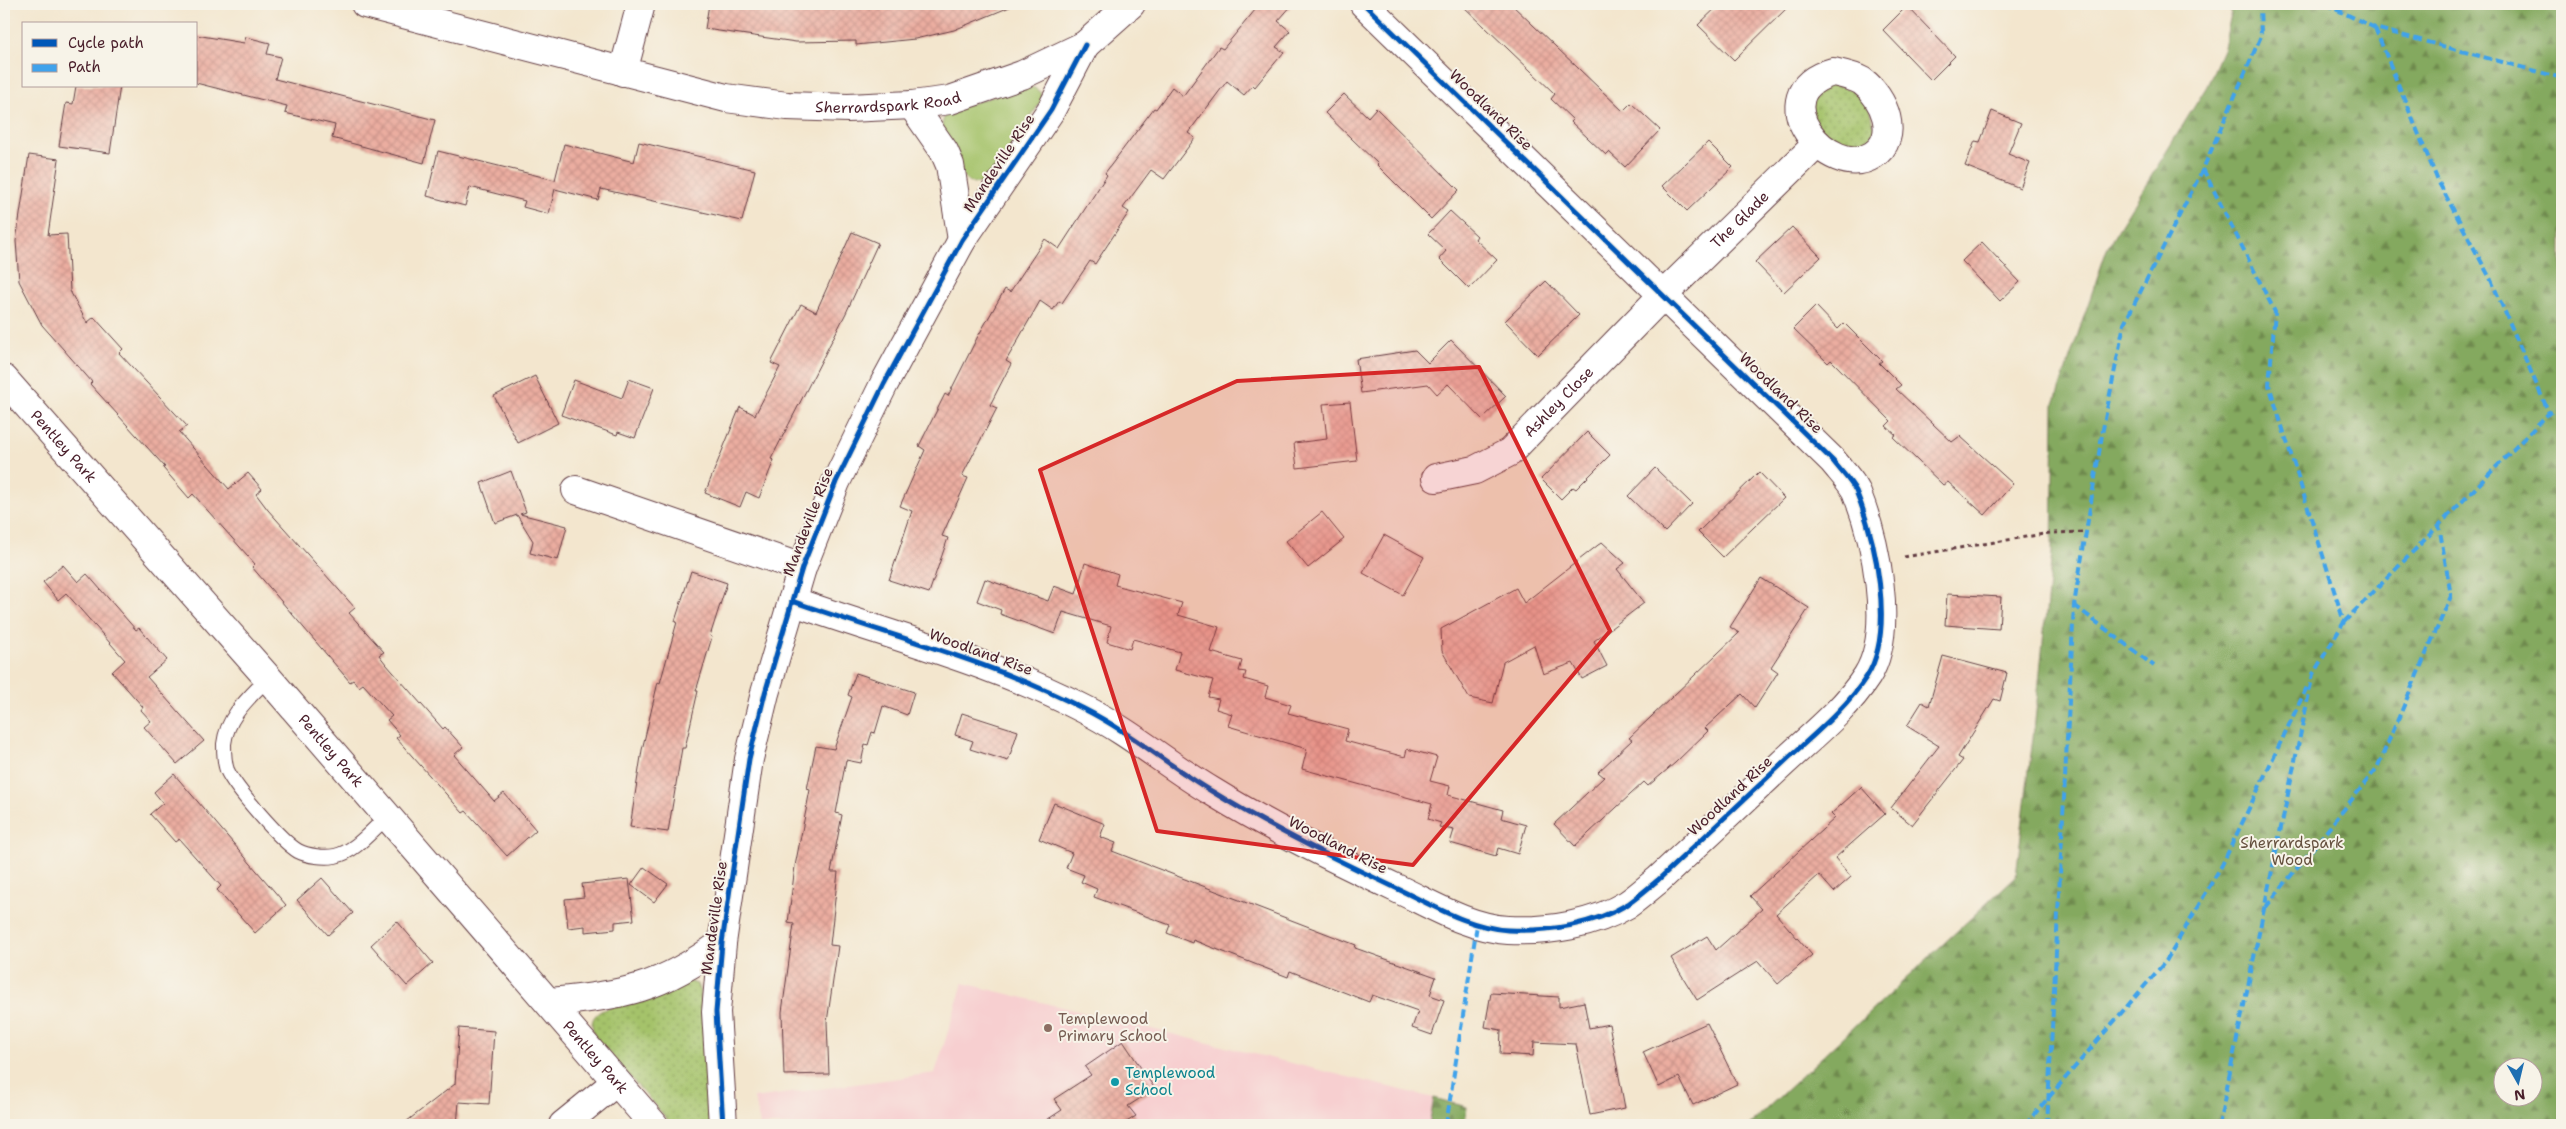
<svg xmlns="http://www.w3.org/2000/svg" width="2566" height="1129" font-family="'Shantell Sans',sans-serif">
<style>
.built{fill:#f7cfd0}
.grass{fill:url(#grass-dots);stroke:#78714a}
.forest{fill:url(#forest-firs);stroke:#676444;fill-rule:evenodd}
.garden{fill:#a5c36a;stroke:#78714a}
.building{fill:url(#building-cross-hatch)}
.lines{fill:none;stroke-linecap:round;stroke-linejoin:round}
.lane-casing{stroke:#633d43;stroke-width:16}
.street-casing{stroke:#633d43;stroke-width:30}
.path{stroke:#633d43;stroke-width:3;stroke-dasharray:4 4;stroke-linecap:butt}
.lane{stroke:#fff;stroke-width:14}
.street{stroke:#fff;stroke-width:28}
.quiet{stroke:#40a2eb;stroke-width:4;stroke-dasharray:8 4;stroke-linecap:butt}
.cycleway-casing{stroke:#f7f3e8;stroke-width:8}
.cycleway{stroke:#0057b8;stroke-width:5}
.marked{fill:#d62828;fill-opacity:0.2;stroke:#d62828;stroke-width:4;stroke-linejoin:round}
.education-dot{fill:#8d6e63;stroke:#f7f3e8;stroke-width:2}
.culture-dot{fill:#0f9aa8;stroke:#f7f3e8;stroke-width:2}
.labels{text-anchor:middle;stroke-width:4;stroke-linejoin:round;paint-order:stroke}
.street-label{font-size:15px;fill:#4a1f2b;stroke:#f7f3e8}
.park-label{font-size:15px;fill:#65503e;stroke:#f7f3e8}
.education-label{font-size:15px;fill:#785e54;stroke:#f7f3e8;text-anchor:start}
.culture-label{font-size:15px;fill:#0d838f;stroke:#f7f3e8;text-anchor:start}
</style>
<defs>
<pattern id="grass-dots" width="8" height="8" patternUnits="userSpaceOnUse" patternTransform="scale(1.25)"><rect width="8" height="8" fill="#a5c36a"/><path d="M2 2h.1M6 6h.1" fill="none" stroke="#889e57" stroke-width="1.8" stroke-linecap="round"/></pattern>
<pattern id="forest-firs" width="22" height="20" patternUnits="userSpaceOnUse" patternTransform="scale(1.25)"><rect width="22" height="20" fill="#84a95e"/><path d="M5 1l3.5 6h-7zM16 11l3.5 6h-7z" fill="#6e894e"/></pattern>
<pattern id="building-cross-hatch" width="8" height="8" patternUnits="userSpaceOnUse" patternTransform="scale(1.25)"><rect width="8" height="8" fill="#ebada0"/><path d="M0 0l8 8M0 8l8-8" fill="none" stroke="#cb948a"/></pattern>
</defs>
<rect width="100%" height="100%" fill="#f7f3e8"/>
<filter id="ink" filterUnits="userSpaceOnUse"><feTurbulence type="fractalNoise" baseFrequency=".02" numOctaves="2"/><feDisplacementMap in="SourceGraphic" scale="10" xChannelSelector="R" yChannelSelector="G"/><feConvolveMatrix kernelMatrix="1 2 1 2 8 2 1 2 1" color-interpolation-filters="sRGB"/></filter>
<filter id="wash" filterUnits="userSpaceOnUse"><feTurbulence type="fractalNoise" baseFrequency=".0096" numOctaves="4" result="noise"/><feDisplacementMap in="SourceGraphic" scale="20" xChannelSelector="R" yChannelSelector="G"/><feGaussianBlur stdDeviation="1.12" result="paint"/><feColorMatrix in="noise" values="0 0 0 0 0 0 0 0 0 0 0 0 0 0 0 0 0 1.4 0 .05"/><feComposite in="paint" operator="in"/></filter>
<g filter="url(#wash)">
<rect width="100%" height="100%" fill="#f3e6ce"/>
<path class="built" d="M963 983 1434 1098 1429 1125H760L754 1098 935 1073Z"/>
<g class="grass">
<path d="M1826 82 1867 94 1877 138 1850 153 1815 126 1810 94Z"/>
<path d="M685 980 697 984 701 995 713 1125H672L595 1037C590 1024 591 1016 603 1010Z"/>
</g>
<g class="forest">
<path d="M2227 4H2562V1125H1749L2016 876 2035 721 2052 552 2054 404 2108 246 2207 86 2224 47 2231 14ZM2504 1066H2534V1096H2504Z"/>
<path d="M1434 1098 1467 1107 1465 1125H1429Z"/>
</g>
<path class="garden" d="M1025 86C1035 87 1039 89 1043 98L988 182C981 183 975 185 968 181 958 175 947 137 942 125L944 117 952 110Z"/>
<g id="blocks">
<g class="building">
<path d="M709 4H742L764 7H797V4H833V10L879 4H1017L954 30 915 39 856 45V41L796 42 705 29Z"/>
<path d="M1260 4H1293L1278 21 1290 31 1276 47 1284 52 1255 87 1253 85 1244 95 1227 81 1188 133 1195 138 1164 179 1151 170 1123 208 1129 212 1095 264 1090 261 1062 303 1059 301 1053 310 1040 301 1006 361 1011 364 990 405 997 408 962 476 968 478 942 536 948 538 929 593 889 580 912 511 900 506 925 450 919 446 945 394 948 396 977 338 1005 289 1010 292 1045 239 1059 249 1107 175 1105 173 1154 108 1156 109 1172 87 1183 96 1219 47 1223 49Z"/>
<path d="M1461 4H1511L1623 111 1631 103 1660 130 1625 167 1609 152 1606 155 1571 122 1573 120 1551 99 1555 94Z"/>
<path d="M1720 4H1791L1734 60 1698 25Z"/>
<path d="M1907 6 1955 56 1931 80 1883 30Z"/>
<path d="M196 35 244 43 246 37 270 43 267 54 281 57 275 79 435 120 424 163 332 138 335 125 285 113 287 106 196 83Z"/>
<path d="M76 86H120L110 153 59 146 66 103 73 104Z"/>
<path d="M1344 94 1368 117 1376 108 1459 190 1431 219 1377 165 1378 164 1325 113Z"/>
<path d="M1992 111 2021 123 2008 154 2030 163 2020 188 1965 166 1975 141 1980 142Z"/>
<path d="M639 142 755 170 742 221 601 189 598 200 555 189 549 214 523 207 525 201 470 187 465 206 427 196 438 151 555 180 564 144 634 162Z"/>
<path d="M1708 142 1733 167 1687 211 1662 186Z"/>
<path d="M29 155 59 159 48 235 67 234 70 291 87 323 94 317 123 349 119 353 187 426 179 432 229 489 248 473 262 489 256 494 268 510 355 608 349 613 384 652 379 655 386 664 443 729 445 727 463 747 454 755 494 801 504 793 536 830 507 856 466 811 463 813 396 738 400 735 387 720 392 716 363 684 359 687 353 680 350 682 252 567 255 564 193 494 189 498 163 468 165 467 90 384 92 382 42 325 19 281 16 241Z"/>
<path d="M1450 211 1477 236 1475 239 1497 260 1469 289 1439 259 1446 251 1428 234Z"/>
<path d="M1792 227 1821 257 1784 292 1755 262Z"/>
<path d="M852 232 878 243 846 313 771 459 774 460 759 498 746 492 740 507 705 493 740 407 755 415 780 367 771 363 801 304 816 312Z"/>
<path d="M1982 242 2020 282 2000 301 1962 261Z"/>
<path d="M1546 281 1579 315 1538 355 1505 321Z"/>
<path d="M1816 306 1838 329 1844 323 1882 361 1879 363 1901 385 1896 389 1952 442 1960 436 2013 484 1985 515 1948 482 1943 485 1893 437 1896 435 1886 426 1891 421 1831 360 1828 363 1793 329Z"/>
<path d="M1451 340 1506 396 1482 419 1448 384 1437 394 1428 384 1361 393 1356 359 1415 350 1428 363Z"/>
<path d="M535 376 558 423 518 443 494 396Z"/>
<path d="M629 379 654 388 635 438 618 432 617 435 561 415 574 380 622 398Z"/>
<path d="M1350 402 1357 461 1297 468 1294 443 1327 439 1323 404Z"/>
<path d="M1587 432 1610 455 1576 489 1573 487 1561 499 1541 479Z"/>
<path d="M1655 468 1692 504 1665 532 1628 496Z"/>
<path d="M511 471 526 512 520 514 567 526 558 560 530 553 533 541 517 515 495 523 481 483Z"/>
<path d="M1759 472 1784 498 1723 557 1698 532Z"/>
<path d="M1322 512 1344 539 1308 568 1286 541Z"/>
<path d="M1384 535 1424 557 1403 595 1363 573Z"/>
<path d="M1602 542 1625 563 1617 569 1644 603 1594 641 1607 666 1582 679 1573 663 1543 674 1534 645 1503 662 1493 703 1469 698 1442 651 1441 629 1516 588 1524 603Z"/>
<path d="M1085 563 1118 574 1115 585 1182 603 1178 615 1219 627 1211 652 1242 661 1239 671 1246 672 1244 679 1268 686 1265 697 1291 705 1288 713 1348 729 1345 741 1405 757 1407 749 1437 757 1430 781 1450 786 1448 795 1503 810 1501 818 1526 825 1518 854 1498 848 1496 856 1450 843 1454 830 1439 827 1441 823 1428 819 1432 804 1302 769 1307 749 1228 726 1232 714 1216 709 1219 699 1208 697 1213 680 1175 670 1180 652 1133 639 1130 649 1107 642 1111 626 1063 612 1055 634 1000 614 1001 610 977 601 985 579 1048 601 1054 586 1076 594Z"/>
<path d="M63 565 78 582 87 574 136 630 139 628 167 660 147 677 204 741 177 764 144 727 151 721 141 710 143 707 112 672 125 660 66 593 58 600 43 582Z"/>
<path d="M691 571 727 583 710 636 712 637 696 691H698L685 748H682L668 832 630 827 642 750 658 682 660 683 677 622 675 621Z"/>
<path d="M1761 578 1809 608 1771 667 1778 672 1755 708 1742 694 1705 728 1708 731 1675 763 1648 786 1644 782 1575 846 1554 824 1604 777 1598 772 1632 740 1629 738 1739 633 1730 627Z"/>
<path d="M1947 594 2001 597 1999 629 1945 625Z"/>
<path d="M1943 656 2007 673 2000 701 1994 699 1958 757 1963 760 1912 825 1891 808 1939 746 1907 726 1922 702 1929 706Z"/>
<path d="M856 673 914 692 907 715 883 706 875 733 872 732 868 745 865 744 861 763 846 760 836 813 842 815 831 872H838L830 945 838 946 827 1022 829 1074 784 1075 782 1012 794 924 788 923 795 866 810 790 807 789 816 746 834 749 852 697 848 695Z"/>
<path d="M962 713 1018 731 1008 761 970 749 973 741 955 735Z"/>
<path d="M174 774 286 905 255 933 217 890 221 886 179 839 175 842 150 814 163 803 154 792Z"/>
<path d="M1861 787 1885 814 1835 858 1851 877 1834 892 1819 875 1776 914 1812 955 1778 984 1758 961 1697 1000 1671 958 1707 936 1716 950 1762 909 1750 896 1835 818 1831 814Z"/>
<path d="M1054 803 1105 824 1100 837 1116 843 1112 851 1356 945 1355 948 1436 977 1430 995 1444 1000 1432 1035 1412 1028 1418 1011 1372 995 1369 1002 1290 971 1288 977 1193 940 1192 943 1167 933 1170 925 1094 897 1097 889 1081 882 1084 875 1066 868 1072 853 1039 839Z"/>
<path d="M644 867 668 884 654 902 631 885Z"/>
<path d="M322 878 353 913 328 935 297 900Z"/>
<path d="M629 879 634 920 615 922V929L585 932V926L568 928 565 899 584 897 582 884Z"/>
<path d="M397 921 433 963 407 986 371 945Z"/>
<path d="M1491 993 1559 997V1007L1584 1002 1589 1028 1609 1024 1625 1108 1590 1115 1576 1044 1534 1042 1533 1056 1500 1054 1501 1030 1485 1027Z"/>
<path d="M1707 1023 1737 1084 1693 1105 1679 1077 1659 1087 1643 1052Z"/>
<path d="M459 1028 494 1031 489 1104 459 1102 457 1125H402L455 1084Z"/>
<path d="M1123 1041 1155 1089 1128 1106 1136 1116 1122 1125H1039L1062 1110 1054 1099 1091 1075 1085 1067Z"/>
</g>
</g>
</g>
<g filter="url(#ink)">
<use href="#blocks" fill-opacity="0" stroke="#633d43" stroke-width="1"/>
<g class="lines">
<defs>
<path id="lane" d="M268 678C250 697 227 716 224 744 224 752 224 762 227 770 235 788 281 841 298 851 308 856 324 858 335 856 355 852 372 830 387 817"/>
<g id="street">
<path id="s1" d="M365 4 726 98 787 106 848 108 912 105 950 100 1022 75 1085 45 1131 4"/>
<path d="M623 72 641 4"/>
<path d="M1833 72C1842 74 1853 76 1862 81 1884 97 1901 137 1873 155 1830 183 1756 93 1833 72Z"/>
<path d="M912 105 944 151 950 165 962 240"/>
<path id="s2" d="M4 379 268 678 654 1125"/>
<path id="s3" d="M1436 478 1475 470 1510 452 1663 295 1817 144"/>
<path d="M576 490 802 568"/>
<path d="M792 601C890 636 991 661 1084 709 1130 732 1169 766 1213 792 1273 829 1337 860 1400 890 1434 906 1470 928 1508 930 1548 932 1593 925 1628 904 1638 897 1648 888 1658 880 1700 841 1741 802 1783 763 1812 736 1845 710 1867 676 1896 630 1875 538 1856 491 1851 481 1840 470 1833 461L1364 4"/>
<path d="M549 1002C623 996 662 988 722 943"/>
<path d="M563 1125 616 1082"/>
<path d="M723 1125 716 1012 722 943 749 759 765 693 802 568 836 482 884 384 962 240 1051 110 1085 45"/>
</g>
</defs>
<use href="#lane" class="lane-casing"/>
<use href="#street" class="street-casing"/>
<path class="path" d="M1904 557 2050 533 2086 532"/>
<use href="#lane" class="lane"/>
<use href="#street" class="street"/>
<g class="quiet">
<path d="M2325 4 2375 28 2562 78"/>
<path d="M2375 28 2438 181 2491 280 2549 413"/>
<path d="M2203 169 2275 312 2269 385 2344 622 2313 674 2219 1125"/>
<path d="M2074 605 2154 666"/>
<path d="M2344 622 2549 413 2562 408"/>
<path d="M2266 907 2377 768 2451 596 2439 525"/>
<path d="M1446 1125 1477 925"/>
<path d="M2025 1125 2166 961 2222 865 2307 687"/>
<path d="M2047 1125 2074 605 2103 429 2124 324 2203 169 2261 36 2260 4"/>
</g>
<defs>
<g id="cycleway">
<path d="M792 601C890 636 991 661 1084 709 1130 732 1169 766 1213 792 1273 829 1337 860 1400 890 1434 906 1470 928 1508 930 1548 932 1593 925 1628 904 1638 897 1648 888 1658 880 1700 841 1741 802 1783 763 1812 736 1845 710 1867 676 1896 630 1875 538 1856 491 1851 481 1840 470 1833 461L1364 4"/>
<path d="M723 1125 716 1012 722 943 749 759 765 693 802 568 836 482 884 384 962 240 1051 110 1085 45"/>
</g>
</defs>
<use href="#cycleway" class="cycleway-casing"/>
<use href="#cycleway" class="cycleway"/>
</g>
</g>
<path class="marked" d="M1479 367 1610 631 1413 865 1157 831 1040 470 1237 381Z"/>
<circle class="education-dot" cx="1048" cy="1028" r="5"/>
<circle class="culture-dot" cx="1115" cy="1082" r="5"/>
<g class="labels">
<g class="street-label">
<text dy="5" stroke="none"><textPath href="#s1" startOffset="536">Sherrardspark Road</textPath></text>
<text transform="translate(1491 110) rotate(44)" y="5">Woodland Rise</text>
<text transform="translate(999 163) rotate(-56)" y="5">Mandeville Rise</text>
<text dy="5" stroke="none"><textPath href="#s3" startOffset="406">The Glade</textPath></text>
<text transform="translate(1781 393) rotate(44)" y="5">Woodland Rise</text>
<text dy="5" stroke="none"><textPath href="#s3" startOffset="149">Ashley Close</textPath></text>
<text dy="5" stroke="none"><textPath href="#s2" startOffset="90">Pentley Park</textPath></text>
<text transform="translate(808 522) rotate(-69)" y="5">Mandeville Rise</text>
<text transform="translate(981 652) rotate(20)" y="5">Woodland Rise</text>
<text dy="5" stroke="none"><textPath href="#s2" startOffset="495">Pentley Park</textPath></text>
<text transform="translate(1730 796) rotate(-43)" y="5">Woodland Rise</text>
<text transform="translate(1338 845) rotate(27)" y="5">Woodland Rise</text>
<text transform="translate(714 918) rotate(-82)" y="5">Mandeville Rise</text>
<text dy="5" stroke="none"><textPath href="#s2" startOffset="900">Pentley Park</textPath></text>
</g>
<g class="park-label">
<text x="2292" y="848">Sherrardspark<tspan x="2292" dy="17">Wood</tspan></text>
</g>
<g class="education-label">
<text x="1058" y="1024">Templewood<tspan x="1058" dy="17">Primary School</tspan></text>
</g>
<g class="culture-label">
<text x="1125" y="1078">Templewood<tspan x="1125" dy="17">School</tspan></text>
</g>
</g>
<rect width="2566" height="1129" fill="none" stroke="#f7f3e8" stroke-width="20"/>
<rect x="22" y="22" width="175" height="65" fill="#f7f3e8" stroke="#b29e9c"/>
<rect x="32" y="39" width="25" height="8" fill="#0057b8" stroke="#b29e9c"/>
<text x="68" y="48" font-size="15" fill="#4a1f2b">Cycle path</text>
<rect x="32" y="64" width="25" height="8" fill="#40a2eb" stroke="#b29e9c"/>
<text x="68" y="72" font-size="15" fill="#4a1f2b">Path</text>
<g transform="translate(2518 1082) rotate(172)"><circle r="24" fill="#f7f3e8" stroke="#b29e9c"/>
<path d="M0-4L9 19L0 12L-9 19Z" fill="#1f6fb2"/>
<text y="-8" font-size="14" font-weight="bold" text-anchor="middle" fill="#4a1f2b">N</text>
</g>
</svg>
